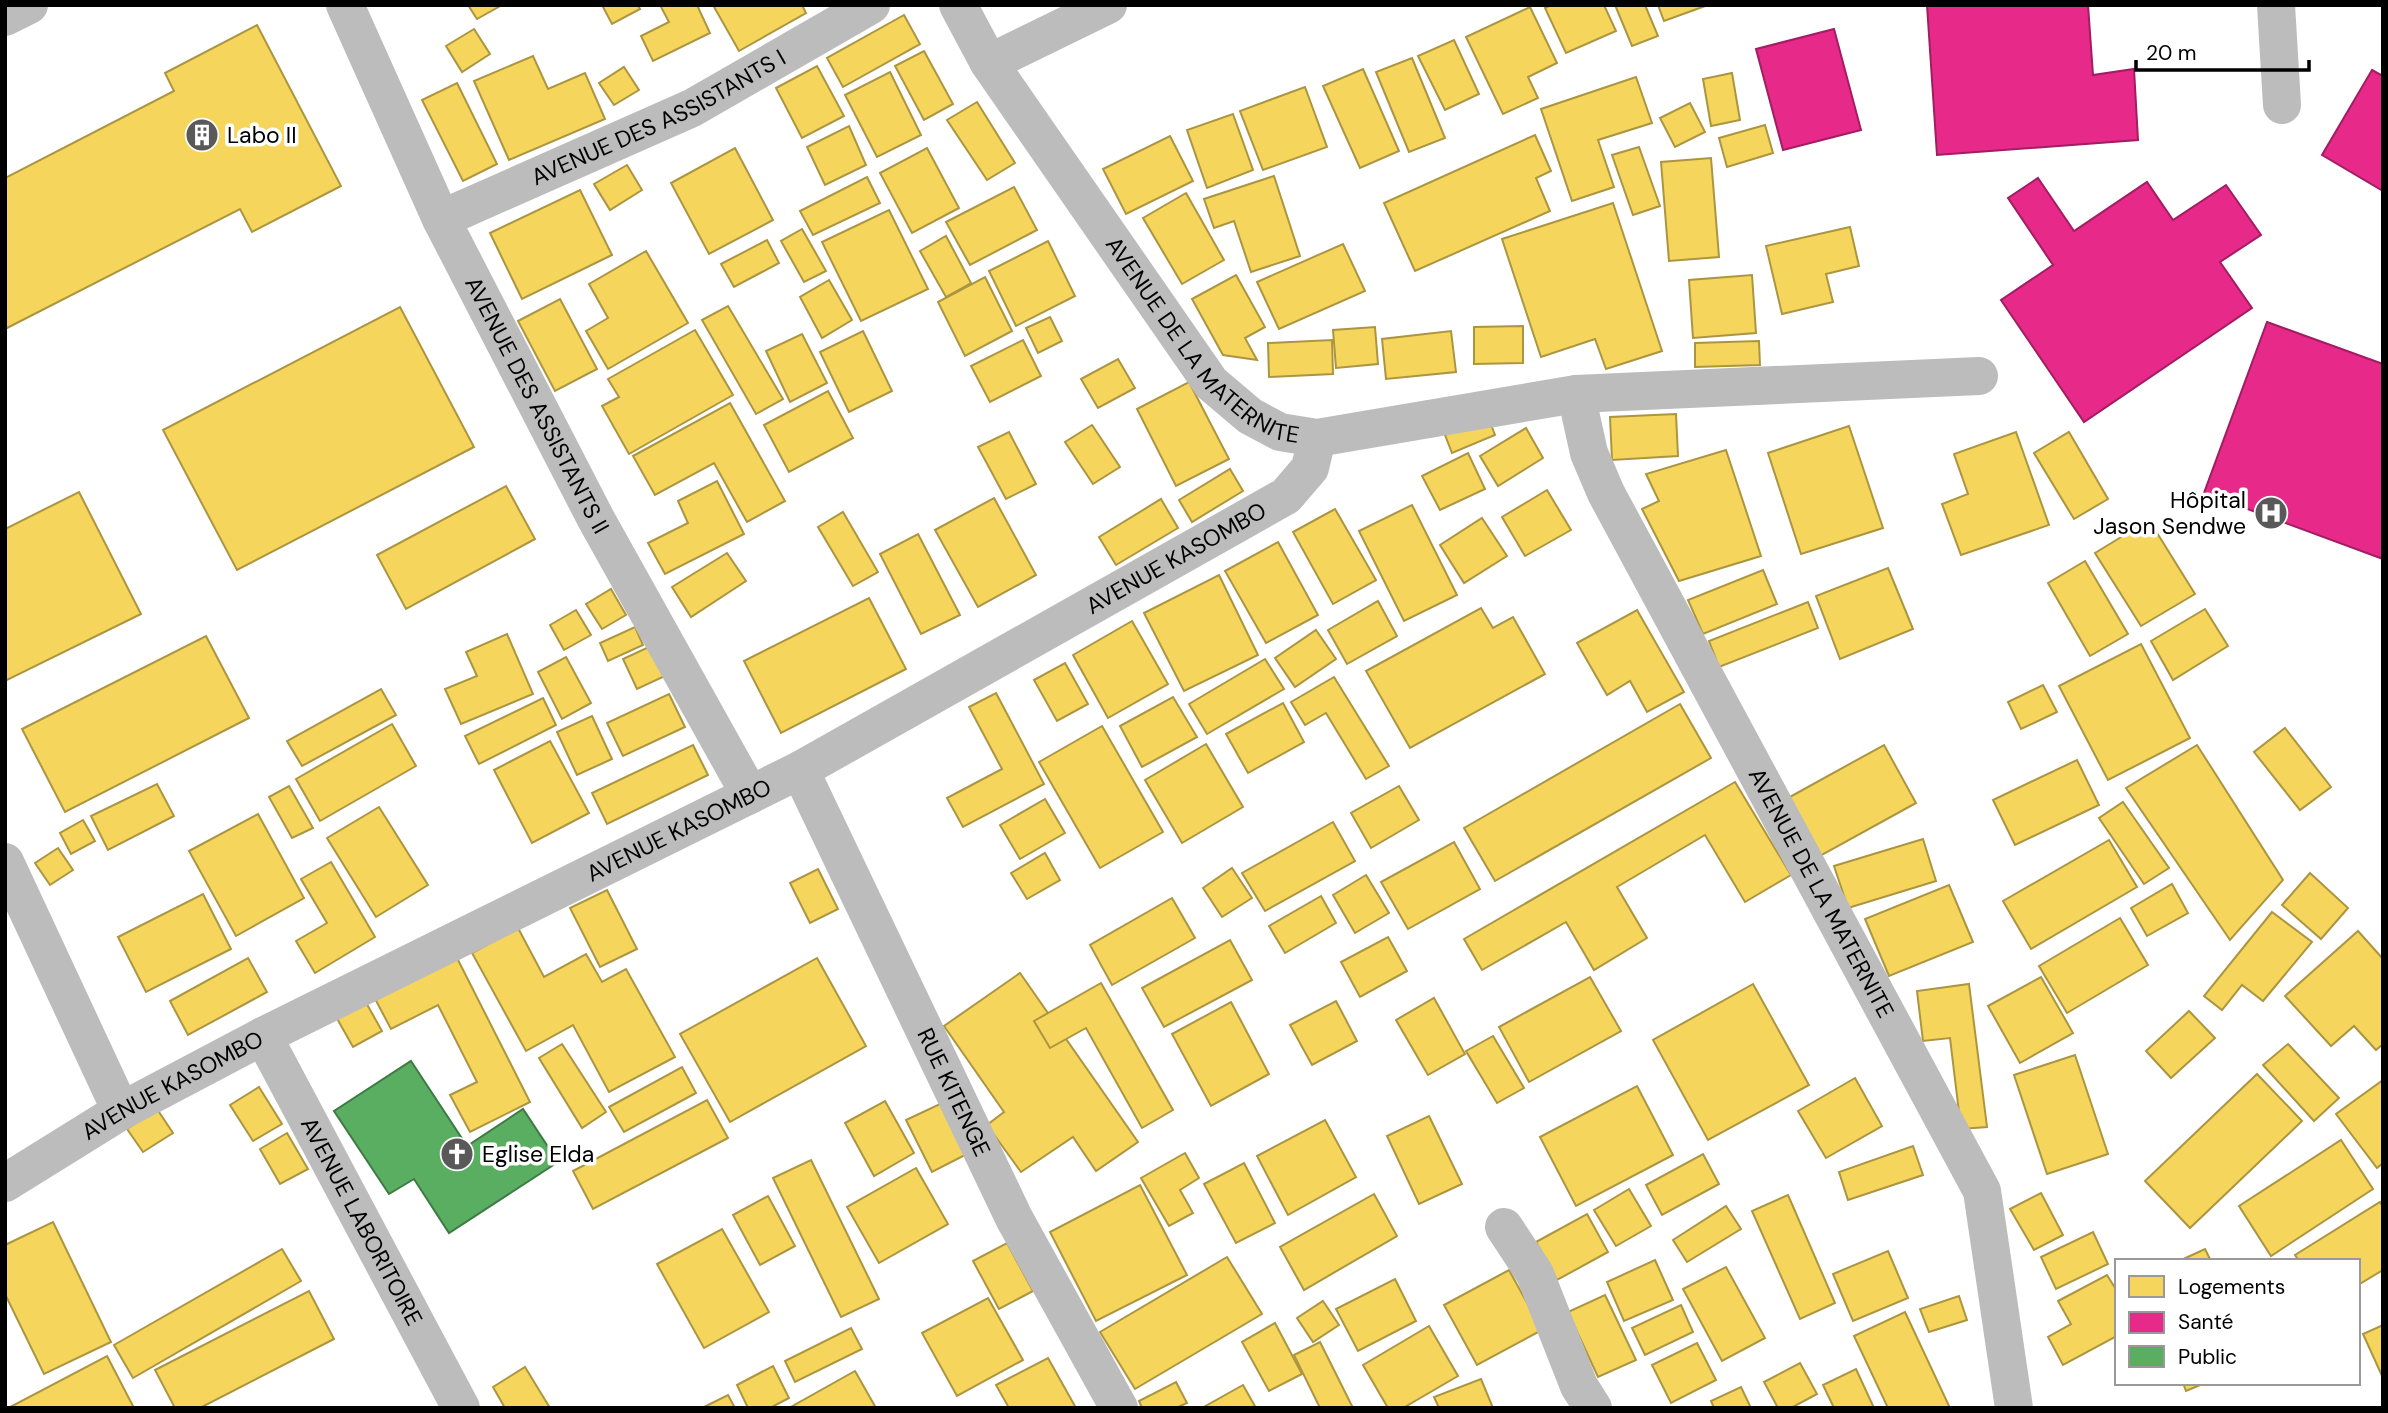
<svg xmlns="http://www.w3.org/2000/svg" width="2388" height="1413" font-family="'DM Sans',sans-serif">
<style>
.homes{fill:#f6d55c;stroke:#ac9540;stroke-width:2}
.health{fill:#e7298a;stroke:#a21d61;stroke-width:2}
.public{fill:#5aae61;stroke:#3f7a44;stroke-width:2}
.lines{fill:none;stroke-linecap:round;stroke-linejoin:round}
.minor{stroke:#bcbcbc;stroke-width:38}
.labels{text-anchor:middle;stroke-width:7;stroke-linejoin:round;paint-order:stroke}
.street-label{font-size:23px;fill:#000;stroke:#fff}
.poi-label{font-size:23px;fill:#000;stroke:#fff;text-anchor:start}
</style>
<rect width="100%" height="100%" fill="#fff"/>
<g class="homes">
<path d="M468 5H502L477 19Z"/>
<path d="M602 5H638L640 9 612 24Z"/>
<path d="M660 5H697L710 33 653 61 641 36 669 22Z"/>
<path d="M713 5H802L806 13 739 51Z"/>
<path d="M1551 5H1604L1616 31 1566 53 1545 8Z"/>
<path d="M1615 5H1645L1658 36 1632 46Z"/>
<path d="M1658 5H1708L1664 21Z"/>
<path d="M1530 7 1557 63 1528 77 1538 98 1503 114 1466 37Z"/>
<path d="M904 15 920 44 843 87 827 58Z"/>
<path d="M257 25 341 186 252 232 240 209 5 329V178L174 91 165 73Z"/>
<path d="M474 29 490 54 462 72 446 46Z"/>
<path d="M1454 40 1479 94 1445 110 1418 56Z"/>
<path d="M924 51 953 104 924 120 895 66Z"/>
<path d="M533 56 548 89 585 73 605 119 509 160 474 81Z"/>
<path d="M1412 58 1445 138 1409 152 1376 72Z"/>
<path d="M817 66 844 116 802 138 776 88Z"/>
<path d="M624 67 639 90 614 105 599 83Z"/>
<path d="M1363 69 1399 151 1360 168 1323 86Z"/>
<path d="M890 72 921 135 877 157 845 95Z"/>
<path d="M1732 73 1740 120 1711 126 1703 79Z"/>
<path d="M1636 77 1652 123 1598 140 1614 187 1572 201 1541 109Z"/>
<path d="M457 83 497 164 463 181 422 100Z"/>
<path d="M1305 87 1327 147 1263 170 1240 111Z"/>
<path d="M977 102 1015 163 987 180 947 120Z"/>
<path d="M1690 103 1705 132 1675 147 1660 118Z"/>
<path d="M1233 114 1253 170 1207 188 1187 130Z"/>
<path d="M1765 125 1773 153 1727 167 1719 138Z"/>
<path d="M849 126 866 165 825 185 807 147Z"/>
<path d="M1535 135 1551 171 1536 178 1550 211 1415 271 1384 203Z"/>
<path d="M1170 136 1193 181 1126 214 1103 169Z"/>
<path d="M1639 147 1660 206 1633 215 1612 155Z"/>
<path d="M735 148 773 220 709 254 671 183Z"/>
<path d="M927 148 959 208 912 233 880 173Z"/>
<path d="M1711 158 1719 257 1669 261 1661 162Z"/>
<path d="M627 165 642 190 610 210 594 184Z"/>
<path d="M1274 176 1300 256 1251 272 1234 221 1214 228 1204 199Z"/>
<path d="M867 177 880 203 813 235 800 211Z"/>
<path d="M1014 187 1037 230 970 265 946 222Z"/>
<path d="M580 190 612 255 522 299 490 233Z"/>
<path d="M1186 193 1224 260 1182 284 1143 218Z"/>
<path d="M1613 203 1662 351 1606 369 1595 339 1541 357 1502 239Z"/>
<path d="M889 210 928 289 861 321 822 242Z"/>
<path d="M1850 227 1859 266 1826 274 1833 302 1782 314 1766 246Z"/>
<path d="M802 229 826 271 804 282 781 241Z"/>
<path d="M946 236 971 283 946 297 920 251Z"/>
<path d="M767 240 779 263 734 287 721 264Z"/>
<path d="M1048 241 1075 296 1016 326 989 271Z"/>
<path d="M1343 244 1365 291 1279 329 1257 282Z"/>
<path d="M646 251 688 323 608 369 586 331 608 318 589 284Z"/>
<path d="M1236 275 1265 327 1245 338 1257 360 1223 355 1192 299Z"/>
<path d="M1752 275 1756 333 1693 338 1689 280Z"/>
<path d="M985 277 1012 331 965 356 938 302Z"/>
<path d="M829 280 852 320 822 338 800 297Z"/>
<path d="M560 299 597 369 555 391 518 321Z"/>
<path d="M728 306 783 399 756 414 702 320Z"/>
<path d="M400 307 474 447 237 570 163 430Z"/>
<path d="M1050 317 1062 341 1038 353 1026 328Z"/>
<path d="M1523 326V363L1474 364V327Z"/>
<path d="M1375 327 1378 364 1336 368 1333 330Z"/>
<path d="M695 330 733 395 629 454 602 406 619 397 608 379Z"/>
<path d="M863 331 892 391 849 412 820 352Z"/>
<path d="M1451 331 1456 372 1386 379 1382 339Z"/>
<path d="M802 334 827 383 790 402 766 351Z"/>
<path d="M1023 340 1041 376 990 402 971 366Z"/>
<path d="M1332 340 1333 374 1269 377 1268 343Z"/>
<path d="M1759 341 1760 365 1695 367V343Z"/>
<path d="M1118 359 1135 388 1098 408 1081 379Z"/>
<path d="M1189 382 1229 459 1176 486 1137 409Z"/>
<path d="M828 391 853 438 789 472 764 425Z"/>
<path d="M730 403 785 501 747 522 714 463 655 495 633 456Z"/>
<path d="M1676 414 1678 456 1612 460 1610 417Z"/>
<path d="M1488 417 1495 435 1452 453 1445 435Z"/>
<path d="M1092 425 1120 467 1093 484 1065 442Z"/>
<path d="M1849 426 1883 528 1801 554 1768 453Z"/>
<path d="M1526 428 1543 458 1498 486 1480 456Z"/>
<path d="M1009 432 1036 484 1006 499 978 447Z"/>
<path d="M2016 432 2049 525 1961 555 1942 504 1968 494 1954 454Z"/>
<path d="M2069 432 2108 499 2074 519 2034 453Z"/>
<path d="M1726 450 1761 556 1679 581 1642 509 1659 501 1646 474Z"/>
<path d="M1468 453 1485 489 1440 510 1422 476Z"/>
<path d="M1230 469 1243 491 1192 522 1179 500Z"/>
<path d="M717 481 744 534 665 574 648 543 688 523 678 501Z"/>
<path d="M506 486 535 539 406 609 377 555Z"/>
<path d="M1547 490 1571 530 1525 556 1502 517Z"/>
<path d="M79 492 141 614 5 681V529Z"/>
<path d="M994 498 1036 575 978 607 935 530Z"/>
<path d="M1161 499 1178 528 1116 565 1099 537Z"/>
<path d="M1412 505 1457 595 1404 621 1359 531Z"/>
<path d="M1335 509 1376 580 1333 604 1293 532Z"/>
<path d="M843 512 878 572 853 586 818 527Z"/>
<path d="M1482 518 1507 556 1464 583 1440 545Z"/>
<path d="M2149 520 2195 594 2141 626 2095 553Z"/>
<path d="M918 534 960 615 921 634 880 554Z"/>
<path d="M1278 542 1318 615 1266 643 1225 571Z"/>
<path d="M727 553 746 581 691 617 672 587Z"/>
<path d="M2085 561 2128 634 2090 656 2048 583Z"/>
<path d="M1888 568 1913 629 1840 659 1816 596Z"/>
<path d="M1763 570 1777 604 1703 634 1688 600Z"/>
<path d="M1219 575 1258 655 1184 691 1144 613Z"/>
<path d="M611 589 626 615 602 629 586 604Z"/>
<path d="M869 598 906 669 781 733 744 661Z"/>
<path d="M1378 601 1397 636 1347 664 1328 630Z"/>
<path d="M1808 602 1818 628 1719 667 1709 641Z"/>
<path d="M1481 608 1493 628 1513 617 1545 674 1410 748 1366 671Z"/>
<path d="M2205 609 2228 646 2173 680 2151 641Z"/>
<path d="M576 610 591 635 564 650 550 625Z"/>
<path d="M1637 610 1684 692 1647 712 1630 681 1607 695 1577 643Z"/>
<path d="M1132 621 1168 684 1108 718 1073 655Z"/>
<path d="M635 627 643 645 608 661 600 643Z"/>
<path d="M1316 630 1336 659 1295 687 1275 658Z"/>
<path d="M507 634 533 694 461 724 445 689 477 676 466 652Z"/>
<path d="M206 636 249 718 65 812 22 729Z"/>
<path d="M2141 644 2190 738 2108 780 2059 686Z"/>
<path d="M653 645 667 675 637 689 623 659Z"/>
<path d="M566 657 591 703 562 719 538 672Z"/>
<path d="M1265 659 1284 689 1207 734 1189 704Z"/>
<path d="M1065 663 1088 704 1057 721 1034 680Z"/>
<path d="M1334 677 1389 766 1366 779 1326 713 1305 725 1291 702Z"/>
<path d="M2043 685 2057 712 2021 729 2008 702Z"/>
<path d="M381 689 396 715 302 766 287 741Z"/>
<path d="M996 693 1044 784 963 827 947 798 1002 769 969 707Z"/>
<path d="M669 694 685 727 623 756 607 723Z"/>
<path d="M1173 697 1197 737 1142 767 1120 726Z"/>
<path d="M543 698 556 725 479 764 465 736Z"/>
<path d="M1283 703 1304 742 1248 773 1226 734Z"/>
<path d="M1680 704 1711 758 1495 881 1464 828Z"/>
<path d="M592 716 612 759 577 775 557 732Z"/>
<path d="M392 724 416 766 320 821 296 779Z"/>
<path d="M1102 726 1163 832 1100 868 1039 762Z"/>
<path d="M2285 728 2331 787 2300 810 2254 752Z"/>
<path d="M550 741 589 813 532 843 494 770Z"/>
<path d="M1206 744 1243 807 1182 843 1145 780Z"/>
<path d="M693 745 708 775 607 824 592 793Z"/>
<path d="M1884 745 1916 803 1820 856 1788 798Z"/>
<path d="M2197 745 2283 880 2230 940 2126 788Z"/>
<path d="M2077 760 2099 805 2015 845 1993 800Z"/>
<path d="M1735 782 1791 875 1745 902 1705 835 1617 887 1647 938 1594 970 1566 922 1482 970 1464 939Z"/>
<path d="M157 784 174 816 108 850 91 816Z"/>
<path d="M289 786 313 828 292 838 269 797Z"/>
<path d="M1399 786 1419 820 1371 848 1351 813Z"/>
<path d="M1045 799 1065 833 1020 859 1000 825Z"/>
<path d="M2123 802 2169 868 2144 884 2099 818Z"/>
<path d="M379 807 428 885 376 917 327 838Z"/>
<path d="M258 814 304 898 236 936 189 851Z"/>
<path d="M83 820 95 841 71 854 60 833Z"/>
<path d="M1333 822 1355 861 1265 911 1242 873Z"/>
<path d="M1923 839 1936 881 1848 908 1834 866Z"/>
<path d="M2109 840 2137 887 2031 949 2003 901Z"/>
<path d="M1454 842 1480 889 1408 929 1381 882Z"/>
<path d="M58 848 73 870 50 885 35 863Z"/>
<path d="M1045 853 1060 880 1027 899 1011 873Z"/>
<path d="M331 862 375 937 315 973 296 941 327 923 301 879Z"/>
<path d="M1232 868 1252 898 1222 917 1203 888Z"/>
<path d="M818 869 838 909 810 923 790 883Z"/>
<path d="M2310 873 2348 908 2321 939 2282 905Z"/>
<path d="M1366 875 1389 913 1355 933 1333 895Z"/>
<path d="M2172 884 2188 913 2147 936 2131 908Z"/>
<path d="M1949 885 1973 942 1889 976 1865 919Z"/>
<path d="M607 890 637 949 600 967 570 908Z"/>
<path d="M203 894 231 949 146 992 118 937Z"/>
<path d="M1321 896 1336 923 1285 953 1269 926Z"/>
<path d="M1172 898 1195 938 1112 985 1090 945Z"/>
<path d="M2272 912 2312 942 2263 1001 2242 985 2222 1010 2204 996Z"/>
<path d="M2120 918 2148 965 2067 1013 2039 966Z"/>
<path d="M518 928 544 977 586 954 602 982 626 969 675 1057 609 1092 573 1025 526 1051 472 953Z"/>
<path d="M2358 931 2383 959V1044L2376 1050 2354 1026 2331 1046 2285 996Z"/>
<path d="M1388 937 1407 971 1360 997 1341 962Z"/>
<path d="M1230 940 1252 980 1164 1027 1142 988Z"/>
<path d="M455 954 530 1102 470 1132 450 1095 477 1082 438 1005 391 1029 373 995Z"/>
<path d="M248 958 267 992 188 1035 170 1001Z"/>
<path d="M817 958 866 1046 730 1122 680 1034Z"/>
<path d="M1020 973 1138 1142 1096 1171 1073 1137 1021 1172 987 1125 1004 1112 944 1026Z"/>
<path d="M1590 977 1621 1031 1529 1082 1499 1027Z"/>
<path d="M2041 977 2073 1033 2020 1063 1988 1006Z"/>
<path d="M1101 983 1173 1110 1142 1128 1086 1028 1050 1048 1034 1021Z"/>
<path d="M1753 984 1809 1085 1708 1140 1653 1040Z"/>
<path d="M1969 984 1987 1127 1961 1129 1950 1038 1923 1041 1917 991Z"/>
<path d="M1434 998 1465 1054 1428 1075 1396 1020Z"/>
<path d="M364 999 382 1031 353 1047 335 1015Z"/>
<path d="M1336 1001 1357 1041 1312 1065 1290 1025Z"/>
<path d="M1231 1002 1269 1074 1211 1106 1172 1034Z"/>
<path d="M2189 1011 2215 1038 2171 1078 2146 1051Z"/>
<path d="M1493 1036 1524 1088 1497 1103 1466 1051Z"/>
<path d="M562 1044 606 1112 582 1128 539 1058Z"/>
<path d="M2288 1044 2339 1098 2314 1121 2263 1065Z"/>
<path d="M2075 1055 2108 1154 2047 1174 2014 1075Z"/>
<path d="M682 1067 696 1093 624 1132 609 1107Z"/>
<path d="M2257 1074 2302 1121 2190 1228 2145 1181Z"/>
<path d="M1855 1078 1882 1126 1826 1158 1798 1111Z"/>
<path d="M2383 1080V1163L2377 1168 2336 1114Z"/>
<path d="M1637 1086 1673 1155 1576 1206 1540 1137Z"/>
<path d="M259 1087 282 1124 253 1141 230 1105Z"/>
<path d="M707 1100 728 1138 593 1209 573 1171Z"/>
<path d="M885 1101 914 1153 874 1176 845 1123Z"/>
<path d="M942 1103 967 1154 932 1172 906 1120Z"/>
<path d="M157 1109 173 1133 143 1152 127 1129Z"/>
<path d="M1429 1116 1462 1184 1419 1204 1387 1136Z"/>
<path d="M1325 1120 1356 1177 1288 1215 1257 1156Z"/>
<path d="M287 1133 308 1169 280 1184 260 1149Z"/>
<path d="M2341 1140 2373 1189 2271 1256 2239 1206Z"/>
<path d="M1913 1146 1923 1175 1848 1200 1839 1172Z"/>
<path d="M1185 1153 1199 1178 1180 1190 1193 1213 1169 1226 1141 1178Z"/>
<path d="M1703 1154 1719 1184 1662 1215 1646 1185Z"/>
<path d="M811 1160 879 1299 841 1317 773 1178Z"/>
<path d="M1244 1163 1275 1223 1236 1243 1204 1184Z"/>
<path d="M916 1168 948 1224 879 1263 847 1207Z"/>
<path d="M1140 1185 1187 1275 1096 1321 1050 1232Z"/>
<path d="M1629 1189 1651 1226 1616 1246 1594 1210Z"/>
<path d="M2041 1193 2063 1235 2034 1250 2010 1209Z"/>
<path d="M1374 1194 1397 1236 1304 1290 1280 1247Z"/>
<path d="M1788 1195 1835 1303 1800 1319 1752 1211Z"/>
<path d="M768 1196 795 1246 760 1265 733 1215Z"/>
<path d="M2380 1202 2383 1207V1270L2358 1285V1261H2299L2295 1255Z"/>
<path d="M1726 1206 1741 1229 1687 1262 1673 1240Z"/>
<path d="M1587 1214 1608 1252 1557 1280 1536 1242Z"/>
<path d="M53 1222 111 1342 44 1374 5 1294V1245Z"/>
<path d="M722 1229 769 1312 704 1348 657 1264Z"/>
<path d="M2093 1232 2108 1264 2056 1289 2041 1257Z"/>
<path d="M1007 1243 1033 1291 999 1309 973 1261Z"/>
<path d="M282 1249 301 1281 133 1378 114 1345Z"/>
<path d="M2205 1249 2211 1261H2179Z"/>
<path d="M1888 1251 1908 1298 1853 1321 1833 1274Z"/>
<path d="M1227 1257 1262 1314 1135 1389 1100 1332Z"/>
<path d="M1655 1260 1673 1300 1624 1321 1607 1282Z"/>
<path d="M1726 1267 1765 1338 1722 1361 1683 1289Z"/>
<path d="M1509 1270 1542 1330 1477 1365 1444 1305Z"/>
<path d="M2107 1275 2117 1291V1336L2063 1365 2048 1337 2071 1324 2058 1301Z"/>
<path d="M1395 1279 1416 1321 1358 1351 1336 1309Z"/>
<path d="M309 1291 334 1339 200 1408H175L155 1370Z"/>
<path d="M1605 1295 1636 1360 1598 1377 1568 1312Z"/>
<path d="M1959 1296 1967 1320 1929 1332 1920 1309Z"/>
<path d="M988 1298 1023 1360 957 1396 922 1333Z"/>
<path d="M1323 1301 1339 1325 1313 1342 1297 1318Z"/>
<path d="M1681 1305 1693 1332 1645 1355 1632 1328Z"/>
<path d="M1905 1312 1950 1408H1888L1854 1336Z"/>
<path d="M1275 1323 1302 1374 1269 1391 1242 1342Z"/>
<path d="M2383 1325V1378L2363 1334Z"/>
<path d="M1429 1326 1458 1376 1403 1408H1388L1363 1365Z"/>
<path d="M851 1328 862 1349 795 1382 785 1361Z"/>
<path d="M1320 1342 1353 1408H1320L1294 1355Z"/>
<path d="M1697 1343 1716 1380 1671 1403 1652 1365Z"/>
<path d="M107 1356 134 1408H14L12 1406Z"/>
<path d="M1048 1358 1076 1408H1009L996 1385Z"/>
<path d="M1800 1363 1817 1394 1791 1408H1778L1764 1382Z"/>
<path d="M773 1366 789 1398 770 1408H748L737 1385Z"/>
<path d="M525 1367 550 1408H505L493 1387Z"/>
<path d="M1856 1369 1874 1408H1834L1823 1385Z"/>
<path d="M855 1371 876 1408H789Z"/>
<path d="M1481 1379 1493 1408H1439L1434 1397Z"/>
<path d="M1176 1382 1187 1403 1176 1408H1142L1139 1401Z"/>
<path d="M2183 1383H2205L2186 1391Z"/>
<path d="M1243 1385 1256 1408H1202Z"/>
<path d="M1741 1387 1751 1408H1714L1711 1401Z"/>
<path d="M728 1395 735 1408H702Z"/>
</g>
<g class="health">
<path d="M1927 5H2088L2093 75 2134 69 2138 140 1937 155Z"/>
<path d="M1834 29 1861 130 1783 150 1756 49Z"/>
<path d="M2372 70 2383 76V191L2322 155Z"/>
<path d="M2038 178 2074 231 2147 182 2173 220 2226 185 2261 235 2220 262 2252 308 2084 422 2001 300 2053 265 2008 198Z"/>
<path d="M2267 322 2383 364V559L2204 493Z"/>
</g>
<path class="public" d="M411 1061 467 1146 523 1109 558 1162 449 1233 414 1179 389 1194 334 1111Z"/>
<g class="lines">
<g class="minor">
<path id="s1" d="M345 5 441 219 596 519 750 795"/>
<path id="s2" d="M958 5 989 63 1211 383 1250 416 1280 432 1317 438 1576 394 1979 376"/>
<path d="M2276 5 2282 105"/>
<path d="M5 17 29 5"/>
<path d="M989 63 1108 5"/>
<path id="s3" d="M441 219 692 108 871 5"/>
<path id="s4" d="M1576 394 1589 453 1606 493 1982 1191 2014 1408"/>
<path id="s5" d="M800 770 1014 1218 1119 1408"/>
<path d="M5 862 121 1111"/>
<path id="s6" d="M263 1036 461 1408"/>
<path id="s7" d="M5 1183 121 1111 263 1036 800 770 1286 496 1310 468 1317 438"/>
<path d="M1504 1227 1535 1274 1579 1386 1593 1408"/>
</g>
</g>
<defs>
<symbol id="building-disc" viewBox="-11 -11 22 22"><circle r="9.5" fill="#595959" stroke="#fff"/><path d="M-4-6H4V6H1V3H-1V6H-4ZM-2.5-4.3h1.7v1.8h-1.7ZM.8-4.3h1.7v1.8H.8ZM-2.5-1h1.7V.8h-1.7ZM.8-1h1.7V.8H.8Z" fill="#fff"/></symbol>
<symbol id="hospital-disc" viewBox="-11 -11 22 22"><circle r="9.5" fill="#595959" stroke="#fff"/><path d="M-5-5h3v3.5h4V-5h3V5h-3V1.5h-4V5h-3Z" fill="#fff"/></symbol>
<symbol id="church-disc" viewBox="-11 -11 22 22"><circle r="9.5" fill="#595959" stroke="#fff"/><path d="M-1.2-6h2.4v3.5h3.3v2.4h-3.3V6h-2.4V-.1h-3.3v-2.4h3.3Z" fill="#fff"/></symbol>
</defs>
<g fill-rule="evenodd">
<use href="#building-disc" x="183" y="116" width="38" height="38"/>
<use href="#hospital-disc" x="2252" y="494" width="38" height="38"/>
<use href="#church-disc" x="438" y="1135" width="38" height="38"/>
</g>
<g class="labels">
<g class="street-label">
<text dy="8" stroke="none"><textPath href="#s3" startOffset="240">AVENUE DES ASSISTANTS I</textPath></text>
<text dy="8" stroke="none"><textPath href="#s2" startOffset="420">AVENUE DE LA MATERNITE</textPath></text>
<text dy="8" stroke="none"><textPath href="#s1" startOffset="444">AVENUE DES ASSISTANTS II</textPath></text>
<text dy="8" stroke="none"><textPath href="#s7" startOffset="1328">AVENUE KASOMBO</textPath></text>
<text dy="8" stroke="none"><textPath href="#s7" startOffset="761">AVENUE KASOMBO</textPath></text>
<text dy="8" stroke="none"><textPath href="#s4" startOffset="558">AVENUE DE LA MATERNITE</textPath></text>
<text dy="8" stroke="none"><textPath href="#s7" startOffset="194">AVENUE KASOMBO</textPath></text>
<text dy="8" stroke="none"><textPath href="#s5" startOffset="357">RUE KITENGE</textPath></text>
<text dy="8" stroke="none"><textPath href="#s6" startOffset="210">AVENUE LABORITOIRE</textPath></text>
</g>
<g class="poi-label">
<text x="227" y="143">Labo II</text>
<text x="2246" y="508" text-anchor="end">Hôpital<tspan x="2246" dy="26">Jason Sendwe</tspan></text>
<text x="482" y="1162">Eglise Elda</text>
</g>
</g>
<rect width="2388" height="1413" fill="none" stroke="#000000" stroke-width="14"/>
<rect x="2115" y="1259" width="245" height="126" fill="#ffffff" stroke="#999999" stroke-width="2"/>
<rect x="2129" y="1276" width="35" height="21" fill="#f6d55c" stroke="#999999" stroke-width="2"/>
<text x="2178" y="1294" font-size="21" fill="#000000">Logements</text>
<rect x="2129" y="1312" width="35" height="21" fill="#e7298a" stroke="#999999" stroke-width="2"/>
<text x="2178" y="1329" font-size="21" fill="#000000">Santé</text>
<rect x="2129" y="1346" width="35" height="21" fill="#5aae61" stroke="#999999" stroke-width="2"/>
<text x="2178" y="1364" font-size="21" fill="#000000">Public</text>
<path d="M2136 60v10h173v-10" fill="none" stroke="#000000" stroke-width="3.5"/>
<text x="2146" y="60" font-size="21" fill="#000000" stroke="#ffffff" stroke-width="5" paint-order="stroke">20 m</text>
</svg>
